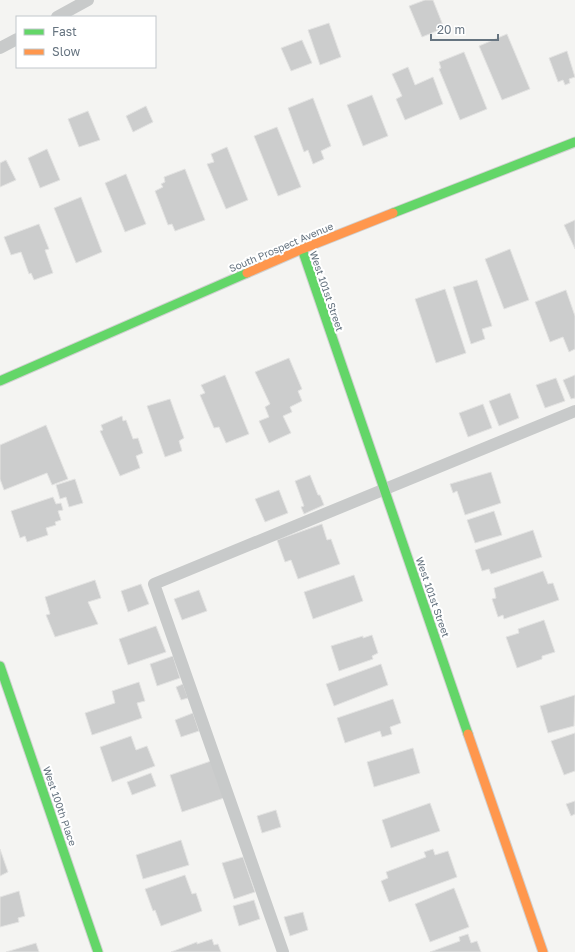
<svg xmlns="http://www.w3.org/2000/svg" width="575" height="952" font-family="'Golos Text',sans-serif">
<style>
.building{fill:#cccdcd;stroke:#e3e3e2}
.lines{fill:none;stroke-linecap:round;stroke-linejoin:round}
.fast-casing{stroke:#d0d0d0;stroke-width:11}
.slow-casing{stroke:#d0d0d0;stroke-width:11}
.lane{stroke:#c8caca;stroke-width:12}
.fast{stroke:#63d668;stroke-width:9}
.slow{stroke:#ff974d;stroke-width:9}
.labels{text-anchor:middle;stroke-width:4;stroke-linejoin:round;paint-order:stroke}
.street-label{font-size:10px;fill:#667480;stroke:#fff}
</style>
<rect width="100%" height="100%" fill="#f4f4f2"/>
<g class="building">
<path d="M425 0H433L444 28 422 37 409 6Z"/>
<path d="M329 23 341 57 320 65 308 30Z"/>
<path d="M507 34 530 89 502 100 479 46Z"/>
<path d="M302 40 312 63 291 71 281 48Z"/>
<path d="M567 51 575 77 569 79 570 83 565 85 563 80 558 82 549 58Z"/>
<path d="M464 52 487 109 460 120 439 69 441 68 439 62Z"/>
<path d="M408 67 415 85 433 77 443 104 405 120 396 99 402 96 392 74Z"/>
<path d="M372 95 388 136 363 146 347 105Z"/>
<path d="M313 98 331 146 321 151 324 159 313 164 308 150 304 152 288 108Z"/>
<path d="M146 106 153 122 133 132 126 116Z"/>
<path d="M88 111 100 140 79 147 68 119Z"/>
<path d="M277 127 301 187 278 196 254 136Z"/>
<path d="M227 147 248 200 226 209 207 164 214 162 211 154Z"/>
<path d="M47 149 60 180 40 188 28 158Z"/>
<path d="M6 160 16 180 0 187V163Z"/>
<path d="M185 169 205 220 175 231 172 224 168 225 155 191 163 187 161 184 165 182 164 177Z"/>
<path d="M126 174 146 224 125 232 105 183Z"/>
<path d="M81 197 102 252 76 263 54 208Z"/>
<path d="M575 220V249L564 225Z"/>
<path d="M39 224 49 249 45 250 53 273 34 280 31 273 29 274 21 252 11 255 4 237Z"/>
<path d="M510 249 529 300 504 309 485 259Z"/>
<path d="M477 280 492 326 482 329 485 339 471 344 453 287Z"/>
<path d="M445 289 466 353 436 363 415 299Z"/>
<path d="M566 290 575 316V349L569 352 563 337 550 342 535 302Z"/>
<path d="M289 358 302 389 298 391 302 401 290 407 292 412 283 416 291 433 269 443 259 421 269 417 265 407 270 404 255 372Z"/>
<path d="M225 375 249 434 226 443 219 427 214 428 200 395 205 393 201 385Z"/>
<path d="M575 375V398L571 399 563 380Z"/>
<path d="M556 378 565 401 545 408 536 385Z"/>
<path d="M510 393 519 418 499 426 489 401Z"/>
<path d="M170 399 184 438 179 441 182 451 165 457 147 406Z"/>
<path d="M483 404 492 428 468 437 459 413Z"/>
<path d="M122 416 123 421 126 420 133 439 138 438 143 453 136 456 140 468 120 476 100 431 103 430 101 425Z"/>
<path d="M46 425 68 479 52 485 47 473 4 490 0 479V445Z"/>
<path d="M491 472 501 503 465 515 457 491 453 493 450 484Z"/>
<path d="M310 475 318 495H320L324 505 304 514 301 507 304 506 295 481Z"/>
<path d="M75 479 83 503 69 507 66 497 60 499 56 485Z"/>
<path d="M279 490 288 513 265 522 255 499Z"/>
<path d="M53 497 56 504 61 503 63 510 58 511 61 520 55 522 56 525 46 528 48 535 27 542 25 536 20 538 11 511Z"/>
<path d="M494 511 502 535 475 543 467 520Z"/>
<path d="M322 524 327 540 331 539 340 564 298 579 291 560 285 562 277 540Z"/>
<path d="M533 530 542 557 491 574 489 569 482 571 475 550Z"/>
<path d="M543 571 548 584 553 583 559 600 504 619 503 615 498 617 492 599 496 598 494 588Z"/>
<path d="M354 575 363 601 313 619 304 592Z"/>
<path d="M95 580 101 598 88 602 98 624 55 637 46 615 50 614 45 597Z"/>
<path d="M141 584 149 604 128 612 121 591Z"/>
<path d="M199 590 207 611 182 620 174 599Z"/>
<path d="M544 620 555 652 542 656V659L517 668 506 637 519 633 518 629Z"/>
<path d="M156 626 166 652 128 665 119 639Z"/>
<path d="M372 635 378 653 372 656 373 659 339 671 331 646 363 636V638Z"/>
<path d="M173 656 180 678 157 686 150 664Z"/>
<path d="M381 664 388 685 334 706 326 684Z"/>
<path d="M139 682 145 701 137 703 142 718 92 735 85 713 115 703 112 691Z"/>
<path d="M183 684 188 698 181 700 176 687Z"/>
<path d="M575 695 574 726 548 733 540 706Z"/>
<path d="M393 699 401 723 390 727 392 734 382 737 380 731 345 743 337 718Z"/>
<path d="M193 713 199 731 181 737 175 720Z"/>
<path d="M575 733V771L564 775 551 741Z"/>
<path d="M131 736 136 750 147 746 155 766 112 782 100 747Z"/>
<path d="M413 748 420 773 374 787 367 762Z"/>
<path d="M211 761 224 798 182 812 170 775Z"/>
<path d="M151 773 156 786 132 795 127 782Z"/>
<path d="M575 801V814L571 816 566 804Z"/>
<path d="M430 803 440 831 391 848 382 820Z"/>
<path d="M276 810 281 827 262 833 257 816Z"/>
<path d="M181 840 189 865 143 879 136 855Z"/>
<path d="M0 849 8 872 0 876Z"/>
<path d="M433 849 435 855 448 851 457 877 389 902 381 881 388 878 386 872 426 857 424 852Z"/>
<path d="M243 857 255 892 234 899 222 863Z"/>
<path d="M185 875 192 894 196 893 202 911 161 926 155 910 153 911 145 889Z"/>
<path d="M454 888 469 927 430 942 415 904Z"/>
<path d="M19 891 25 916 18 918 19 922 0 927V897Z"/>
<path d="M254 900 260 919 239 926 233 906Z"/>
<path d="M303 912 308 930 290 936 284 917Z"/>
<path d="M468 934 471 943 477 941 481 952H430L460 941 459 937Z"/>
<path d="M212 939 214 945 218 944 221 952H171L197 942V944Z"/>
<path d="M36 943 39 952H6Z"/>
</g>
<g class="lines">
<defs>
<g id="fast">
<path d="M393 213 575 142"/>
<path d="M302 249 468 734"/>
<path d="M0 381 247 273"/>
<path d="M0 666 98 952"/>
</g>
<g id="slow">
<path d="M247 273 302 249 393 213"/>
<path d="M468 734 543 952"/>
</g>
</defs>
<use href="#fast" class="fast-casing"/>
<use href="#slow" class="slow-casing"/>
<g class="lane">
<path d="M57 17 88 0"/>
<path d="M0 48 17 39"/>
<path d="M283 952 154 584 575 411"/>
</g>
<use href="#fast" class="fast"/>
<use href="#slow" class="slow"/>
</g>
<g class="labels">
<g class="street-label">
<text transform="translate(281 247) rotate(-23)" y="4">South Prospect Avenue</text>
<text transform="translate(327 291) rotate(71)" y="4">West 101st Street</text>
<text transform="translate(433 597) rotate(71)" y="4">West 101st Street</text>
<text transform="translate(60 806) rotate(71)" y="4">West 100th Place</text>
</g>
</g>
<rect x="16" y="16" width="140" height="52" fill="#ffffff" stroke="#c2c7cc"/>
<rect x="24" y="29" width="20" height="6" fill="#63d668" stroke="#c2c7cc"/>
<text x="52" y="36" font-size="12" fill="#667480">Fast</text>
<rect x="24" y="49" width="20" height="6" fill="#ff974d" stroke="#c2c7cc"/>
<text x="52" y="56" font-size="12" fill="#667480">Slow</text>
<path d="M431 34v6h67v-6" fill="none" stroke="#667480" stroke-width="2"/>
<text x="437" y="34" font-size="12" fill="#667480" stroke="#ffffff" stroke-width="3" paint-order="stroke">20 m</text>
</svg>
